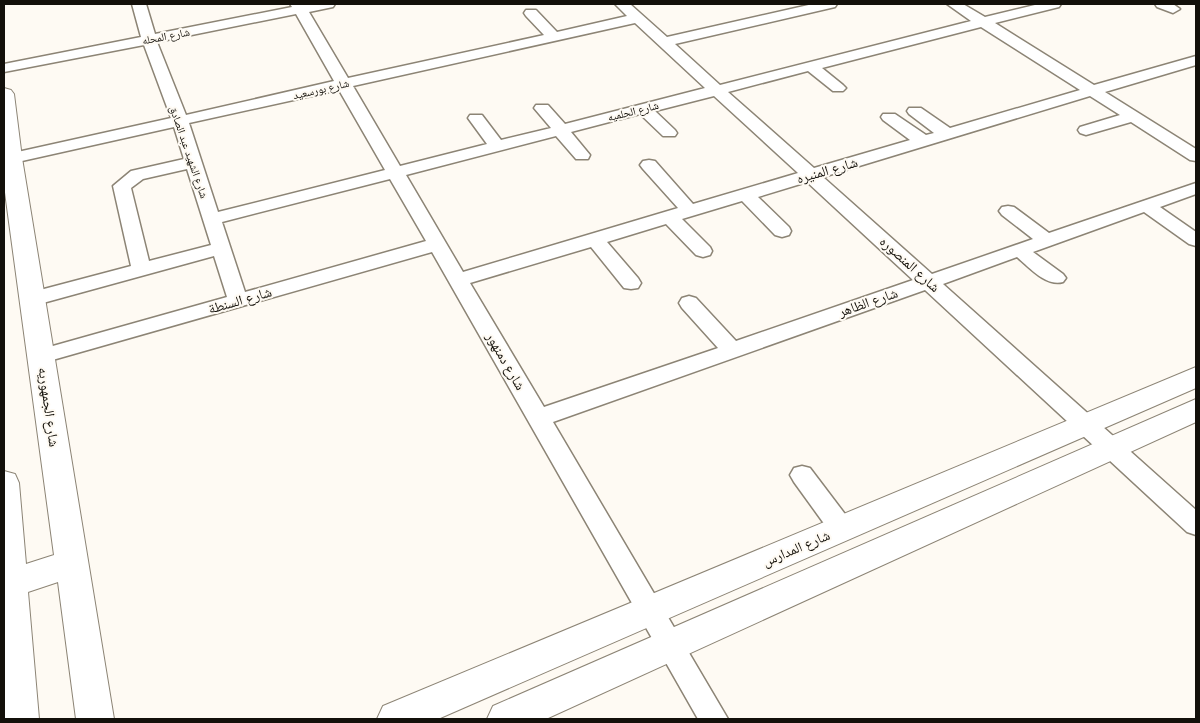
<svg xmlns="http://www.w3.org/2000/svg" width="1200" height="723" font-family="'Nunito Sans','Noto Naskh Arabic',sans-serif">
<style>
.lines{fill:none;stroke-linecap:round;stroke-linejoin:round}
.street-casing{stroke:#8c8475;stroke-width:3}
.secondary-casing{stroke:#8c8475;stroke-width:2}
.street{fill:#fff;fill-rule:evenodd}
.secondary{fill:#fff;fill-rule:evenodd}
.labels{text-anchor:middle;stroke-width:4;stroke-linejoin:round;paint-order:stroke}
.far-street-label{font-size:11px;fill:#13100a;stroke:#fefaf3}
.street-label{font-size:14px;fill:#13100a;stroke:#fefaf3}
</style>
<rect width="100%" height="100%" fill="#fefaf3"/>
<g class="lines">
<defs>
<g id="street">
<path d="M132 4H146L155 34 292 7 290 4H335L333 7 309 12 348 78 544 35 526 16 524 13 526 10H536L557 32 627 16 615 4H630L667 37 813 4H837L835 7 675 44 720 85 971 21 947 4H963L985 17 1039 4H1061L1059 7 995 23 1094 85 1196 56V65L1105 92 1196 149V161L1190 160 1131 122 1086 135 1080 133 1078 130 1080 127 1120 115 1090 96 823 177 932 274 1033 239 1002 215 999 211 1002 207 1008 206 1014 207 1049 233 1196 183V194L1160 207 1196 232V246L1189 244 1144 212 1033 252 1063 274 1066 278 1063 282C1046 287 1029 267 1017 257L943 284 1196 510V535L1187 532 925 290 553 422 728 719H698L432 252 42 363 35 361 31 356 35 351 227 297 214 256 32 306 25 304 22 299 25 294 131 266 113 186 131 171 184 159 174 127 4 165V155L171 118 144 45 4 72V64L141 37ZM296 14 334 81 186 115 157 42ZM635 23 705 88 565 124 548 105H536L534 108 551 128 501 140 482 115H470L468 118 487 144 400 166 353 86ZM981 27 1080 90 950 128 921 108H909L907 111 909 114 934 133 926 135 895 114H883L881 117 883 120 910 140 814 168 728 92 808 71 833 91H843L846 88 843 85 822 68ZM339 90 385 170 218 212 189 123ZM714 96 798 173 693 204 655 161 649 160 643 161 640 165 643 169 678 208 463 272 406 175 556 136 576 159H588L590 155 571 132 640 114 663 136H675L677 133 675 130 655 111ZM187 169 211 245 149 261 131 188 143 179ZM390 179 426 241 245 292 222 222ZM807 182 913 280 736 341 696 298 689 296 682 298 679 303 682 308 718 348 544 407 470 283 591 247 624 288 631 289 638 288 641 283 638 278 607 242 666 224 696 255 703 257 710 255 712 251 710 247 682 219 742 201 775 235 782 237 789 235 791 231 789 227 758 197Z"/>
<path d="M1155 4H1173L1180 9 1173 13 1157 7Z"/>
<path d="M802 466 810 468 851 522 854 529 851 536 842 539 833 536 794 482 790 475 794 468Z"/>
</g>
<g id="secondary">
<path d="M4 88 11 90 14 94 22 158 114 719H76L58 582 28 592 39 719H4V471L15 474 19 483 26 564 54 555 4 185Z"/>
<path d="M1196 367V388L438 719H377L383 706Z"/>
<path d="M1196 399V422L546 719H487L493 706Z"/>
</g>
</defs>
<use href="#street" class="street-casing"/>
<use href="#secondary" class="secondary-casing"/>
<use href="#street" class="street"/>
<use href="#secondary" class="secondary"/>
</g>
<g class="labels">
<g class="far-street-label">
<text transform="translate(166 36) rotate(-11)" y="4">شارع المحله</text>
<text transform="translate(321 89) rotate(-13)" y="4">شارع بورسعيد</text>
<text transform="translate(633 111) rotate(-14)" y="4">شارع الحلميه</text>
<text transform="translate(189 152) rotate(71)" y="4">شارع الشهيد عبد الصادق</text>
</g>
<g class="street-label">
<text transform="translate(827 170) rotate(-16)" y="5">شارع المنيره</text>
<text transform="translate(910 264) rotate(42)" y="5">شارع المنصوره</text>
<text transform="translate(240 300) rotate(-16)" y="5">شارع السنطة</text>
<text transform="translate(868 302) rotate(-19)" y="5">شارع الظاهر</text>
<text transform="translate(506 361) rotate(60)" y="5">شارع دمنهور</text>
<text transform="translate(49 407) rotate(82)" y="5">شارع الجمهوريه</text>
<text transform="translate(796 548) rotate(-23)" y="5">شارع المدارس</text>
</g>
</g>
<rect width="1200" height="723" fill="none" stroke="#13100a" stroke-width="10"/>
</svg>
